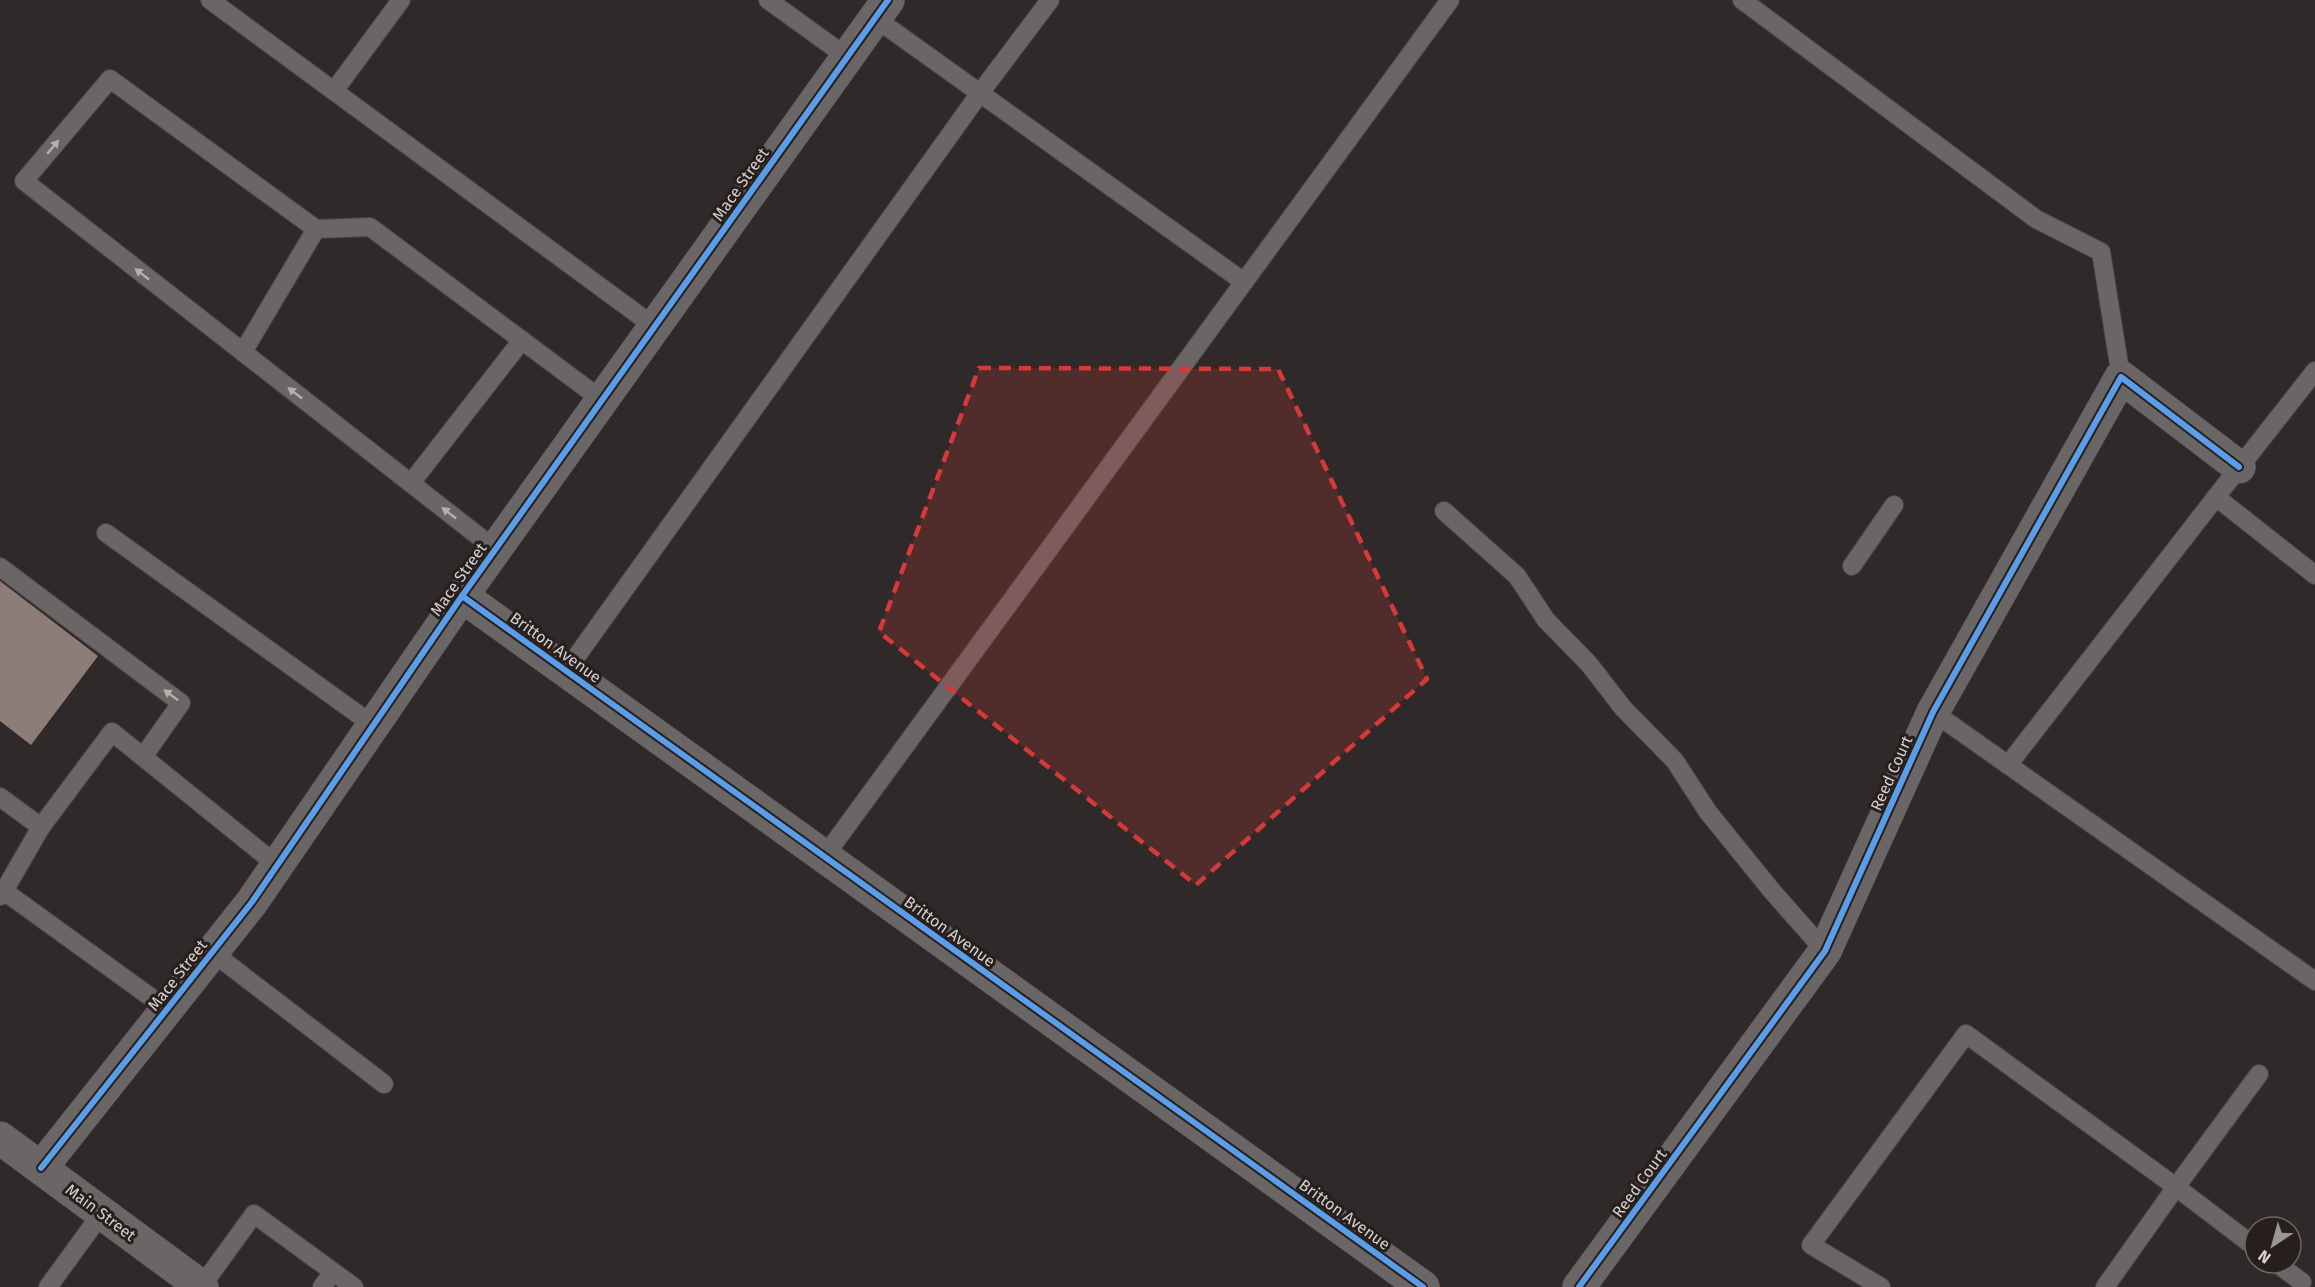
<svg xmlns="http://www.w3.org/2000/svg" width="2315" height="1287" font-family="'Fira Sans',sans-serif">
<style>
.building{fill:#8d7d79}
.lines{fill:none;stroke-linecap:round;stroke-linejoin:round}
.lane-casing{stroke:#494544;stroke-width:20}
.street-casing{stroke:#494544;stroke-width:34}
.secondary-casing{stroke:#494544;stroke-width:34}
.lane{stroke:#696665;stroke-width:18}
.street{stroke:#696665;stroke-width:33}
.secondary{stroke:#696665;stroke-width:33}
.cycleway-casing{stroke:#271f1e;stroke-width:10}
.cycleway{stroke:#5a9eea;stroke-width:6}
.oneway{fill:#b5b0ae}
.marked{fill:#d63939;fill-opacity:0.2;stroke:#d63939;stroke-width:4.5;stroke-dasharray:12 8;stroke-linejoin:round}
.labels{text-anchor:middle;stroke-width:6;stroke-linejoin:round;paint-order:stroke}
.street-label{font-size:16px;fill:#d5d0ce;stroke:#271f1e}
</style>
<rect width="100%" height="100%" fill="#2f2a29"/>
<path class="building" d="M0 581 98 656 31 745 0 721Z"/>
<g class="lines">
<defs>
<g id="lane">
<path d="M210 0 655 327"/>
<path d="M768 0 847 57"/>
<path d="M1742 0 2036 219 2101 252 2121 377"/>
<path d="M875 18 1244 282"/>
<path d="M334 91 401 0"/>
<path d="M243 352 316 229"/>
<path d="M411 483 522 340"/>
<path d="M2216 497 2315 371"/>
<path d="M1444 511 1517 576 1546 620 1589 664 1623 708 1675 761 1708 812 1772 891 1825 951"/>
<path d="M106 533 373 725"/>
<path d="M495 549 24 181 110 79 316 229 370 227 602 400"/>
<path d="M1852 566 1894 505"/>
<path d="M0 567 181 703 143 757"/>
<path d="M566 671 980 93 1050 0"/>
<path d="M1933 712 2315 981"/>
<path d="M2008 765 2216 497 2315 575"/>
<path d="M0 797 41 827 4 891"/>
<path d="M41 827 112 732 277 865"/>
<path d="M824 857 1450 0"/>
<path d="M0 896 4 891 167 1009"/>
<path d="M212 952 384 1084"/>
<path d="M2276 1263 2302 1282"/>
<path d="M48 1287 102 1213"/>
<path d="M201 1287 254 1214 354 1287"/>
<path d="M322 1287 333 1272"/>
<path d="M1881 1287 1811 1245 1966 1034 2176 1187 2259 1074"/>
<path d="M2105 1287 2176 1187 2255 1247"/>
</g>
<g id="street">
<path d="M462 596 1423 1287"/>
<path d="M41 1168 252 902 462 596 888 0"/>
<path d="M1579 1287 1825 951 1933 712 2121 377 2239 467"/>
</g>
<path id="secondary" d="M0 1138 202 1287"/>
</defs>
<use href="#lane" class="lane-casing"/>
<use href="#street" class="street-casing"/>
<use href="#secondary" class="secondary-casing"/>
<use href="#lane" class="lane"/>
<use href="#street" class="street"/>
<use href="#secondary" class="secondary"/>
<defs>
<g id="cycleway">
<path d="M462 596 1423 1287"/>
<path d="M41 1168 252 902 462 596 888 0"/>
<path d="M1579 1287 1825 951 1933 712 2121 377 2239 467"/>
</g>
</defs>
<use href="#cycleway" class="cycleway-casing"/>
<use href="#cycleway" class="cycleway"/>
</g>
<defs><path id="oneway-solid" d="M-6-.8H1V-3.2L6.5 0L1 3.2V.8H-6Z" transform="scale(1.5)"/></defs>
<g class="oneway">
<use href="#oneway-solid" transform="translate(53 147) rotate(-50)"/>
<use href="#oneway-solid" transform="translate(142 274) rotate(-142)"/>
<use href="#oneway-solid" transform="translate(295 393) rotate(-142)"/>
<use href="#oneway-solid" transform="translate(449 513) rotate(-142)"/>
<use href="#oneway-solid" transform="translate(171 695) rotate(-143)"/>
</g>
<path class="marked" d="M979 368 1278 369 1427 679 1196 885 879 632Z"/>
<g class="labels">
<g class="street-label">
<text transform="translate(740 184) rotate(-55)" y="6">Mace Street</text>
<text transform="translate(458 579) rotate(-55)" y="6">Mace Street</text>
<text transform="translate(556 647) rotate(36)" y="6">Britton Avenue</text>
<text transform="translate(1891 773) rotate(-66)" y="6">Reed Court</text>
<text transform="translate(950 931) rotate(36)" y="6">Britton Avenue</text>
<text transform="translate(177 975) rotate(-52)" y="6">Mace Street</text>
<text transform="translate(1639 1183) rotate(-54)" y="6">Reed Court</text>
<text transform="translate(101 1212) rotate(37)" y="6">Main Street</text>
<text transform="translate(1345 1214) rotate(36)" y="6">Britton Avenue</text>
</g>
</g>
<g transform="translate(2273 1245) rotate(216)"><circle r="28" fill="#271f1e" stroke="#6d6664" stroke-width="1.5"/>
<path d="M0-4.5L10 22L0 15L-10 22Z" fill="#9b9694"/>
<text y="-9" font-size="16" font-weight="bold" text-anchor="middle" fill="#d5d0ce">N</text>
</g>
</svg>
